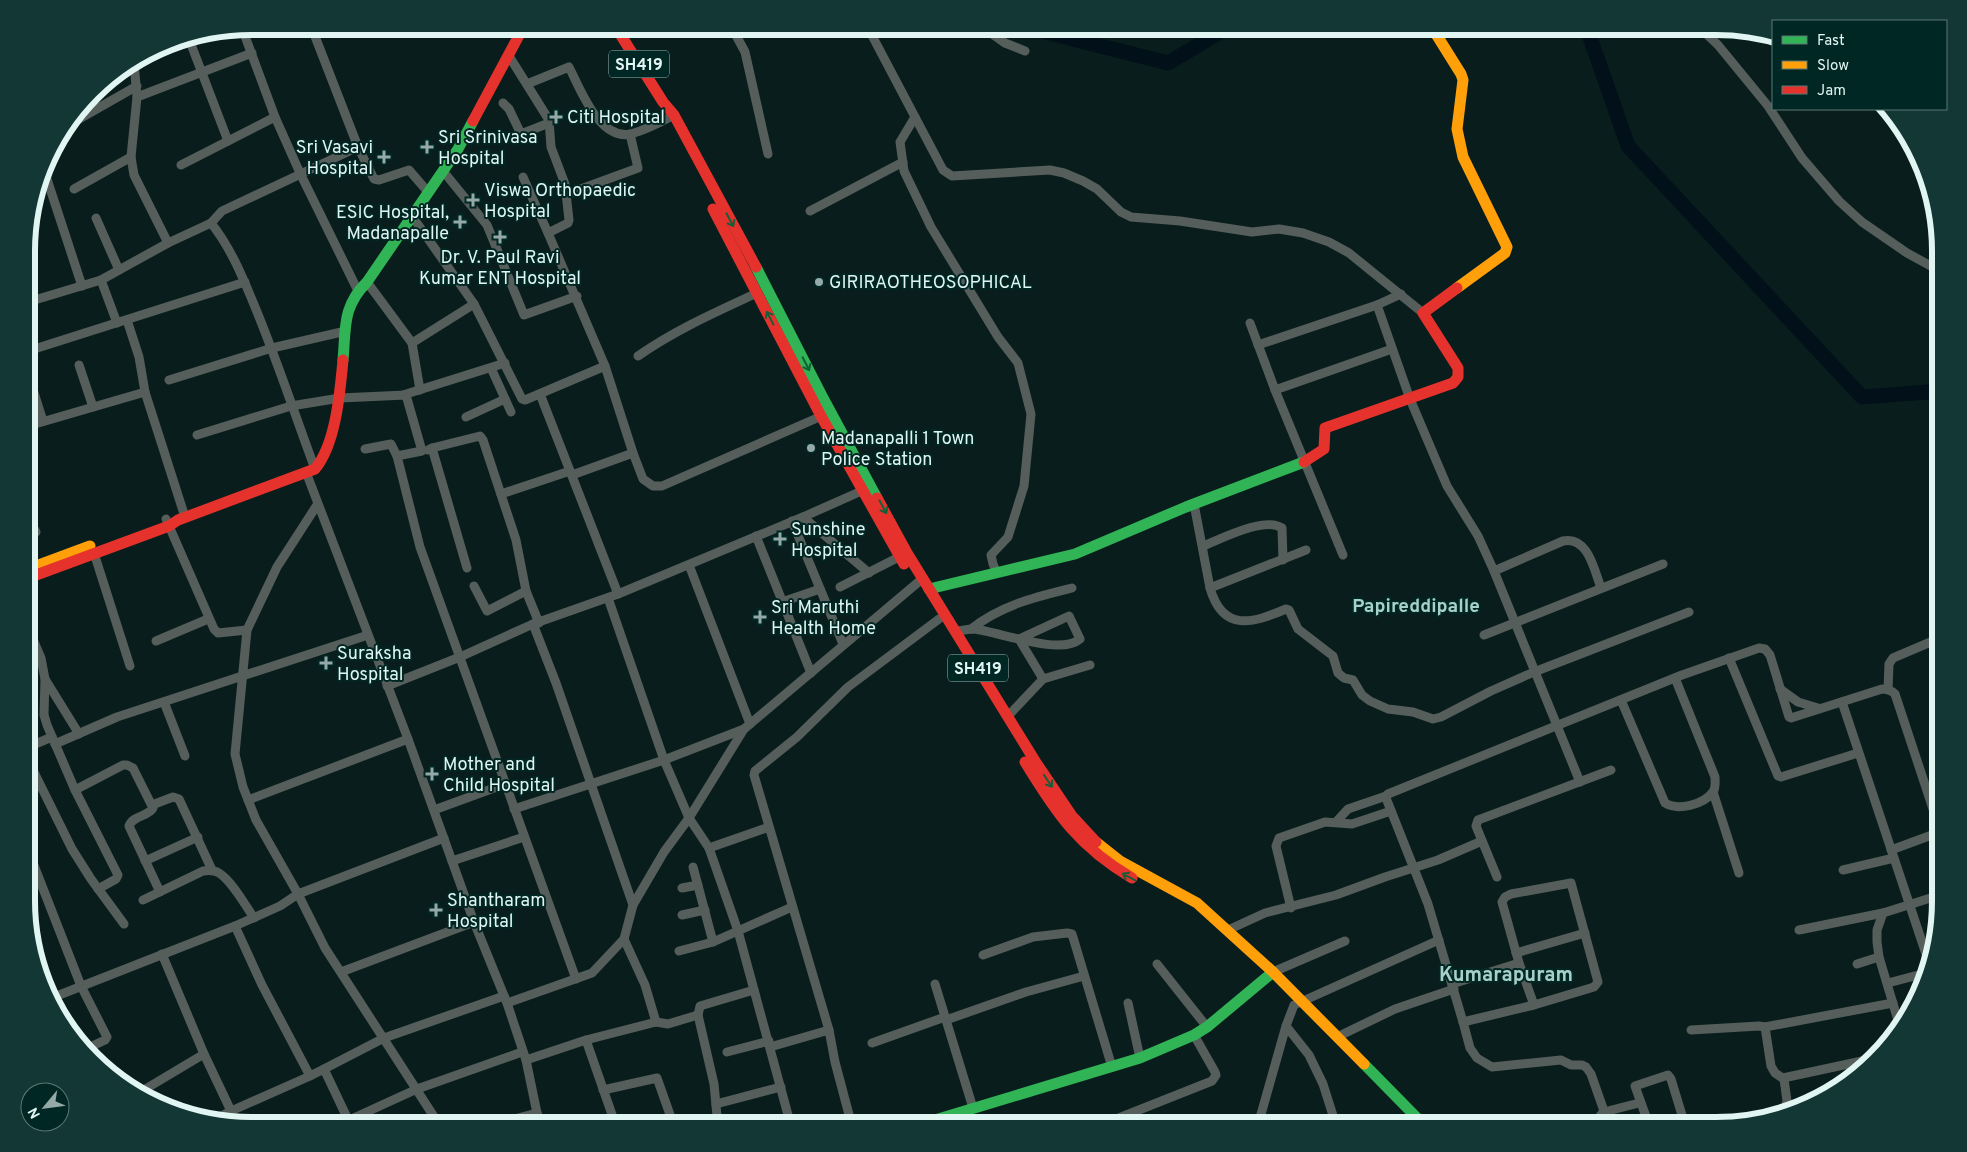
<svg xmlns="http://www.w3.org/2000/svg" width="1967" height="1152" font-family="Overpass,sans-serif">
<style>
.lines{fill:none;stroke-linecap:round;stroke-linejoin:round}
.river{stroke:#021119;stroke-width:15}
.street{stroke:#565e5b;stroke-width:9}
.fast{stroke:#30b455;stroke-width:11}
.slow{stroke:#ff9f0a;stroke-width:11}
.jam{stroke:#e5322d;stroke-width:11}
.oneway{stroke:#135f37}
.poi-dot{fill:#95aaa7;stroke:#002723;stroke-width:2}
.labels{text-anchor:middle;stroke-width:4;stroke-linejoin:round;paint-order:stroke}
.shield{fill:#002723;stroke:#9eb7b4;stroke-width:1}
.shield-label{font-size:16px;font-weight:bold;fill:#e1f5f2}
.poi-label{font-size:18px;fill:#e1f5f2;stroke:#002723;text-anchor:start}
.neighbourhood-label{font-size:19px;font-weight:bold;fill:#a8d0ca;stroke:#002723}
.quarter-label{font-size:20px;font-weight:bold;fill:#a8d0ca;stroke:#002723}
.rim{fill:none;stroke:#e1f5f2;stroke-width:6}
</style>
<rect width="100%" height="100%" fill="#091e1c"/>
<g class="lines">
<g class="river">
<path d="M1038 26 1045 32 1168 63 1230 26"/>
<path d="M1586 26 1628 146 1862 397 1940 391"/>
</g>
<g class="street">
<path d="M311 26 358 147 374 179 379 180 409 170 428 192"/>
<path d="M731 26 745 52 768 154"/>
<path d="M867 26 943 170 952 176 1050 170 1064 173 1083 181 1097 189 1121 212 1131 217 1180 221 1252 232 1279 229 1303 233 1329 242 1349 253 1423 313"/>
<path d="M981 26 1005 43 1025 51"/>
<path d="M1698 26 1718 45 1768 106 1802 158 1839 201 1862 222 1907 253 1940 271"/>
<path d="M242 28 275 117 300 173 358 291"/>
<path d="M189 39 228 141"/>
<path d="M509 56 549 120 551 147 565 184 569 220 568 223 548 233 605 366 633 453 643 479 653 486H662L824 415"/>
<path d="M527 84 569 67C580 88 599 141 631 134 645 130 661 122 674 115"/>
<path d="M137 97 252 53"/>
<path d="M503 103 509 109 521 134 549 123"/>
<path d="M915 117 900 142 904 171 931 227 998 337 1018 363 1031 414 1024 486 1008 537 991 555 993 564 997 573"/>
<path d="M72 123 137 86"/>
<path d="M181 165 275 117"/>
<path d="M44 170 82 286"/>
<path d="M443 171 487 225 524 315 577 296"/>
<path d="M523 177 548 233"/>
<path d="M74 189 131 157"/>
<path d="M567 194 638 168 630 134"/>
<path d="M810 211 903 162"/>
<path d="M412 216 474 304 522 399 525 400 605 366"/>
<path d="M96 218 119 270"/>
<path d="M211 223 222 211 358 147"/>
<path d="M168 243 211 223C231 248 243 278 255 307 277 360 295 415 315 469"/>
<path d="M101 280 168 243 134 175 131 157 137 97 134 63"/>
<path d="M367 282 412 343 474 304"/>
<path d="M28 287 33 300"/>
<path d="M1401 294 1377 305 1410 399 1447 486 1478 536 1494 571 1580 782"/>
<path d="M28 302 101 280 117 323"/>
<path d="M127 320 139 357 145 392 185 517"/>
<path d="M1250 323 1275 390 1343 555"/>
<path d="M412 343 420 390"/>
<path d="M1258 345 1377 305"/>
<path d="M28 351 245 282"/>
<path d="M638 356C675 330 716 312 757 293"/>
<path d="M79 365 93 407"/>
<path d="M491 368 511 412"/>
<path d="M30 380 43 421"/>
<path d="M169 380 272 348 346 331"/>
<path d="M1275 390 1392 349"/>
<path d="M540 394 618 594"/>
<path d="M403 395 505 363"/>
<path d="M466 417 505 399"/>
<path d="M28 426 145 392"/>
<path d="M197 435 291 406 340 398 406 395 422 451 397 456 391 444 365 449"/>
<path d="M432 448 480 436 483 440 516 540 526 591 539 623"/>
<path d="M428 450 432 448 467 568"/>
<path d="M397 456 420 547 576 979"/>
<path d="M306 472 408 739 474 922 507 1003 592 973 624 939 633 905 664 852 689 818 744 729 922 579"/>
<path d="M572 475 633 453"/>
<path d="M501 494 570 471"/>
<path d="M1194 504 1210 588C1223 633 1253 623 1286 609L1289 610 1298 629 1333 656 1338 673 1344 678 1353 680 1362 695 1370 701 1388 709 1413 712 1433 719 1441 717 1491 691 1534 672 1689 612"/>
<path d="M803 517 869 573"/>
<path d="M28 518 36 532"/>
<path d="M166 519 214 629 218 633 247 630"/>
<path d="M792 521 843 644"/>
<path d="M756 536 811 673"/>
<path d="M1203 546C1221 539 1265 516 1282 528L1283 560"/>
<path d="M94 553 130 666"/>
<path d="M689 565 750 724"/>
<path d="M1494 571 1563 541C1588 536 1594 569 1601 588"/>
<path d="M474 586 487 611 526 591"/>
<path d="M840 587 899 557"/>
<path d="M1210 588 1306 550"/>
<path d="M608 598 664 760 689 818 709 848 738 931 791 1126"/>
<path d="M782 602 820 589"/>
<path d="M533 624 556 683 633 905"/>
<path d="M971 629C1001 605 1036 597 1072 588"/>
<path d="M955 631C961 631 968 629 974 629 1000 632 1060 656 1080 639L1069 616 1019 639 1043 679"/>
<path d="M28 634 32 637 41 658 45 679 44 715 47 725 75 790 118 875 116 879 98 889"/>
<path d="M1484 635 1663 564"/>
<path d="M156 641 208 619"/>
<path d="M1729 658 1778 776 1781 777 1858 753"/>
<path d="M45 679 79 734"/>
<path d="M387 686 460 657 533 624 618 594 803 517 866 489"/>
<path d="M1780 689 1798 702 1818 708"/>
<path d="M1888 689 1889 664 1893 658 1940 638"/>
<path d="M1621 700 1665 803C1678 811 1703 805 1713 792 1716 788 1715 782 1715 777L1675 678"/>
<path d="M164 702 185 756"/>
<path d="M1842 702 1927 957"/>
<path d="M1008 716 1043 679 1090 665"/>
<path d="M55 744 117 717 368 635"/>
<path d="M28 747 52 737"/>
<path d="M28 760 72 849 91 879 124 924"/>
<path d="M75 790 123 765H127L133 768 153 808C148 817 133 815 129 826L160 892"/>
<path d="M1713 792 1739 873"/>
<path d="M248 800 408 739"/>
<path d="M152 805 173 797 179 799 212 870"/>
<path d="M514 809 664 760 744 729"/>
<path d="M434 810 505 784"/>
<path d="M1336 822 1348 809 1386 796"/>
<path d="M709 848 769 827"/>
<path d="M28 850 81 986 107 1037 105 1040 88 1048"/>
<path d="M1891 850 1940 832"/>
<path d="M145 861 198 837"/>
<path d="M452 861 524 837"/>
<path d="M693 867 713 942"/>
<path d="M1843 870 1894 858"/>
<path d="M1497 877 1476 826 1478 820 1611 770"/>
<path d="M682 888 698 885"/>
<path d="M143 900 203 871C209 870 214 870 219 873 232 881 245 905 254 918"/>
<path d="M1291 908 1276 846 1279 838 1325 822 1352 824 1391 811"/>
<path d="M682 915 705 910"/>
<path d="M235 926 262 985 310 1076 324 1069 351 1126"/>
<path d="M1228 930 1265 913 1336 895 1385 877 1438 860 1482 841"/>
<path d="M1799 930 1883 913"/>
<path d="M624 939 645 985 656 1022"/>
<path d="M679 951 713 942 792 907"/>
<path d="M1516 953 1585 933"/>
<path d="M162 954 204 1054 231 1111 218 1118 220 1122"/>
<path d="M983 955 1033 937 1067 933 1072 934 1112 1067"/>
<path d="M1157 964 1207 1027"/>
<path d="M1857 964 1879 957"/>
<path d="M341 972 474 922"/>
<path d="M1273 972 1345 941"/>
<path d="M1888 983 1922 974"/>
<path d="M935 984 973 1108"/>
<path d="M1452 984 1519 963"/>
<path d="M54 997 235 926 280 906 298 894 256 820 243 787 235 754 247 630 277 567 317 505"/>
<path d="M507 1003 526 1060 537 1113 542 1126"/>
<path d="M1128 1003 1140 1058"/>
<path d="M1534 1005 1519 963 1502 902 1505 897 1511 894 1571 883 1598 982 1594 987 1534 1005 1463 1022 1428 904 1386 798 1388 794 1682 675 1759 648 1765 649 1770 655 1789 717 1791 718 1882 689C1888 689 1891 690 1895 694L1940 830"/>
<path d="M946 1020 1026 992 1084 976"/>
<path d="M1463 1022 1470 1048 1477 1058 1492 1067 1561 1060 1571 1065H1582L1586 1067 1591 1074 1604 1111 1593 1125"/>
<path d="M1286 1026 1309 1055 1323 1084 1336 1125"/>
<path d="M1765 1027 1893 1003"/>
<path d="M1900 1027 1879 957 1877 942V930L1883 913 1940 895"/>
<path d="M1691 1030 1759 1026 1765 1027 1771 1066 1775 1073 1784 1079 1787 1101 1785 1109"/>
<path d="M1337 1037 1395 1009 1454 989"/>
<path d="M586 1040 616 1126"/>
<path d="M872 1043 945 1017"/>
<path d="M770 1047 829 1030"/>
<path d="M727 1052 769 1041"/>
<path d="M526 1060 586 1040 656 1022 668 1024 698 1015"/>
<path d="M324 1069 384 1038 504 996"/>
<path d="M1783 1078 1876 1058"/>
<path d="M603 1090 657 1078 674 1126"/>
<path d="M137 1094 204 1054"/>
<path d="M716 1104 781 1087"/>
<path d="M231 1111 310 1076"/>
<path d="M1604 1112 1639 1103"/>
<path d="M1101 1125 1212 1081 1216 1075 1215 1072 1194 1035"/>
<path d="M1258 1125 1286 1026 1294 1005 1439 940"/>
<path d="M1403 1125 1412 1122"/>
<path d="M1649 1125 1635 1086 1668 1075 1671 1079 1685 1125"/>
<path d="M1657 1125 1682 1118"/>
<path d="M336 1126 417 1089 522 1052"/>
<path d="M440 1126 325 948 298 894 444 838"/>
<path d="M488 1126 537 1113"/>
<path d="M723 1126 717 1116 714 1084 698 1015 700 1006 754 990"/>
<path d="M852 1126 835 1062 829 1030 754 775 755 771 797 737 848 687 939 619"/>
</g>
<g class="fast">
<path d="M756 267 822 396 877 498"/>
<path d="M343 360C346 327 342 307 367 282L458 149 473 121"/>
<path d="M929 589 1075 554 1186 507 1304 462"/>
<path d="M1364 1064 1424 1125"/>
<path d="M915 1126 1140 1058 1194 1035 1207 1027 1273 972"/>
</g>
<g class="slow">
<path d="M1431 26 1461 74 1463 80 1457 129 1463 157 1507 247 1505 253 1457 288"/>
<path d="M28 569 90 546"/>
<path d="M1096 842 1120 861 1197 903 1273 972 1364 1064"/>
</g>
<g class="jam">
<path d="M615 26 663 102 674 115 756 267"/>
<path d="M473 121 524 26"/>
<path d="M713 209 821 416 904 564"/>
<path d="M1304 462 1324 449 1325 428 1453 383 1458 377V368L1423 313 1457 288"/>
<path d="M877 498 907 553 1035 761 1072 816 1096 842"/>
<path d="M28 578 169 526 178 520 315 469C336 444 340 392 343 360"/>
<path d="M1025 762C1056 813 1079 847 1132 878"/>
</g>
</g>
<defs><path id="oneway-shaft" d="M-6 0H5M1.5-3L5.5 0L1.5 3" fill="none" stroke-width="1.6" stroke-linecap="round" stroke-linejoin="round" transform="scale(1.25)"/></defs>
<g class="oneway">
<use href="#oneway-shaft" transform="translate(730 220) rotate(62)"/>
<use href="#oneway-shaft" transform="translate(770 318) rotate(-118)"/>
<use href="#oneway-shaft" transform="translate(806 364) rotate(63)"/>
<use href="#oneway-shaft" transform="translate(883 507) rotate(62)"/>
<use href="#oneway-shaft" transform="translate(1048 781) rotate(56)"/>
<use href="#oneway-shaft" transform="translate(1129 877) rotate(-152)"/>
</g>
<g class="poi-dot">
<path d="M553.5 109.5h5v5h5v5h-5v5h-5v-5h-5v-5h5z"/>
<path d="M424.5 139.5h5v5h5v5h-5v5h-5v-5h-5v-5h5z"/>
<path d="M381.5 149.5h5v5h5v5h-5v5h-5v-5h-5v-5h5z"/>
<path d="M470.5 192.5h5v5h5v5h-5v5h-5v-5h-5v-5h5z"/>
<path d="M457.5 214.5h5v5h5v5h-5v5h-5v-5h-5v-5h5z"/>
<path d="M497.5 229.5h5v5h5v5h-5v5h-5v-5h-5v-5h5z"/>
<circle cx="819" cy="282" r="5"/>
<circle cx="811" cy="448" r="5"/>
<path d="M777.5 531.5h5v5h5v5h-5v5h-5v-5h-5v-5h5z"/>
<path d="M757.5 609.5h5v5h5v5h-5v5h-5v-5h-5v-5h5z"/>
<path d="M323.5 655.5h5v5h5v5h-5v5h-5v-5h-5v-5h5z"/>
<path d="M429.5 766.5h5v5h5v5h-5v5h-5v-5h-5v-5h5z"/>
<path d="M433.5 902.5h5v5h5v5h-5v5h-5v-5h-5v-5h5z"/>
</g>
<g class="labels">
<g class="shield">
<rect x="609" y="50.5" width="60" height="27" rx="4"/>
<rect x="948" y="654.5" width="60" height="27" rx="4"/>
</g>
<g class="shield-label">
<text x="639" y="70">SH419</text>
<text x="978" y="674">SH419</text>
</g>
<g class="poi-label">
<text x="567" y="123">Citi Hospital</text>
<text x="438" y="143">Sri Srinivasa<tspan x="438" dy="21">Hospital</tspan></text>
<text x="373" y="153" text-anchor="end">Sri Vasavi<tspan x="373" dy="21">Hospital</tspan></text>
<text x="484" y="196">Viswa Orthopaedic<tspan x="484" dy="21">Hospital</tspan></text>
<text x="449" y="218" text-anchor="end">ESIC Hospital,<tspan x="449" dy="21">Madanapalle</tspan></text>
<text x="500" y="263" text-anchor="middle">Dr. V. Paul Ravi<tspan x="500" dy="21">Kumar ENT Hospital</tspan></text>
<text x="829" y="288">GIRIRAOTHEOSOPHICAL</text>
<text x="821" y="444">Madanapalli 1 Town<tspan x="821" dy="21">Police Station</tspan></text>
<text x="791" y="535">Sunshine<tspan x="791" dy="21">Hospital</tspan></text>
<text x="771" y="613">Sri Maruthi<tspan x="771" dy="21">Health Home</tspan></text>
<text x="337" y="659">Suraksha<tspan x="337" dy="21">Hospital</tspan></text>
<text x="443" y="770">Mother and<tspan x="443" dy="21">Child Hospital</tspan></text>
<text x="447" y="906">Shantharam<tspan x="447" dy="21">Hospital</tspan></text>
</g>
<g class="neighbourhood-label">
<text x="1416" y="612">Papireddipalle</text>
</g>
<g class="quarter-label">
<text x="1506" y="981">Kumarapuram</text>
</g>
</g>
<path d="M0 0H1967V1152H0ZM251 35H1716A216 216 0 0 1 1932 251V901A216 216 0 0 1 1716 1117H251A216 216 0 0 1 35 901V251A216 216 0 0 1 251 35Z" fill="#123734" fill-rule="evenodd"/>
<path class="rim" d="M251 35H1716A216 216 0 0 1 1932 251V901A216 216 0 0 1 1716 1117H251A216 216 0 0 1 35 901V251A216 216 0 0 1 251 35Z"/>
<rect x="1772" y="20" width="175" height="90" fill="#002723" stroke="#5a7976"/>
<rect x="1782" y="36" width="25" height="8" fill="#30b455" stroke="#5a7976"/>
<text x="1817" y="45" font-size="15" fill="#e1f5f2">Fast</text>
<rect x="1782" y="61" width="25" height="8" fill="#ff9f0a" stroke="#5a7976"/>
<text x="1817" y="70" font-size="15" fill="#e1f5f2">Slow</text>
<rect x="1782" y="86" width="25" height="8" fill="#e5322d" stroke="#5a7976"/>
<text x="1817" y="95" font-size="15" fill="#e1f5f2">Jam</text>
<g transform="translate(45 1107) rotate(241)"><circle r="24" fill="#002723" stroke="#5a7976"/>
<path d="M0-4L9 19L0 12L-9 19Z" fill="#95aaa7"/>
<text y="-8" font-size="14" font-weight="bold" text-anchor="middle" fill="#e1f5f2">N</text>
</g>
</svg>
